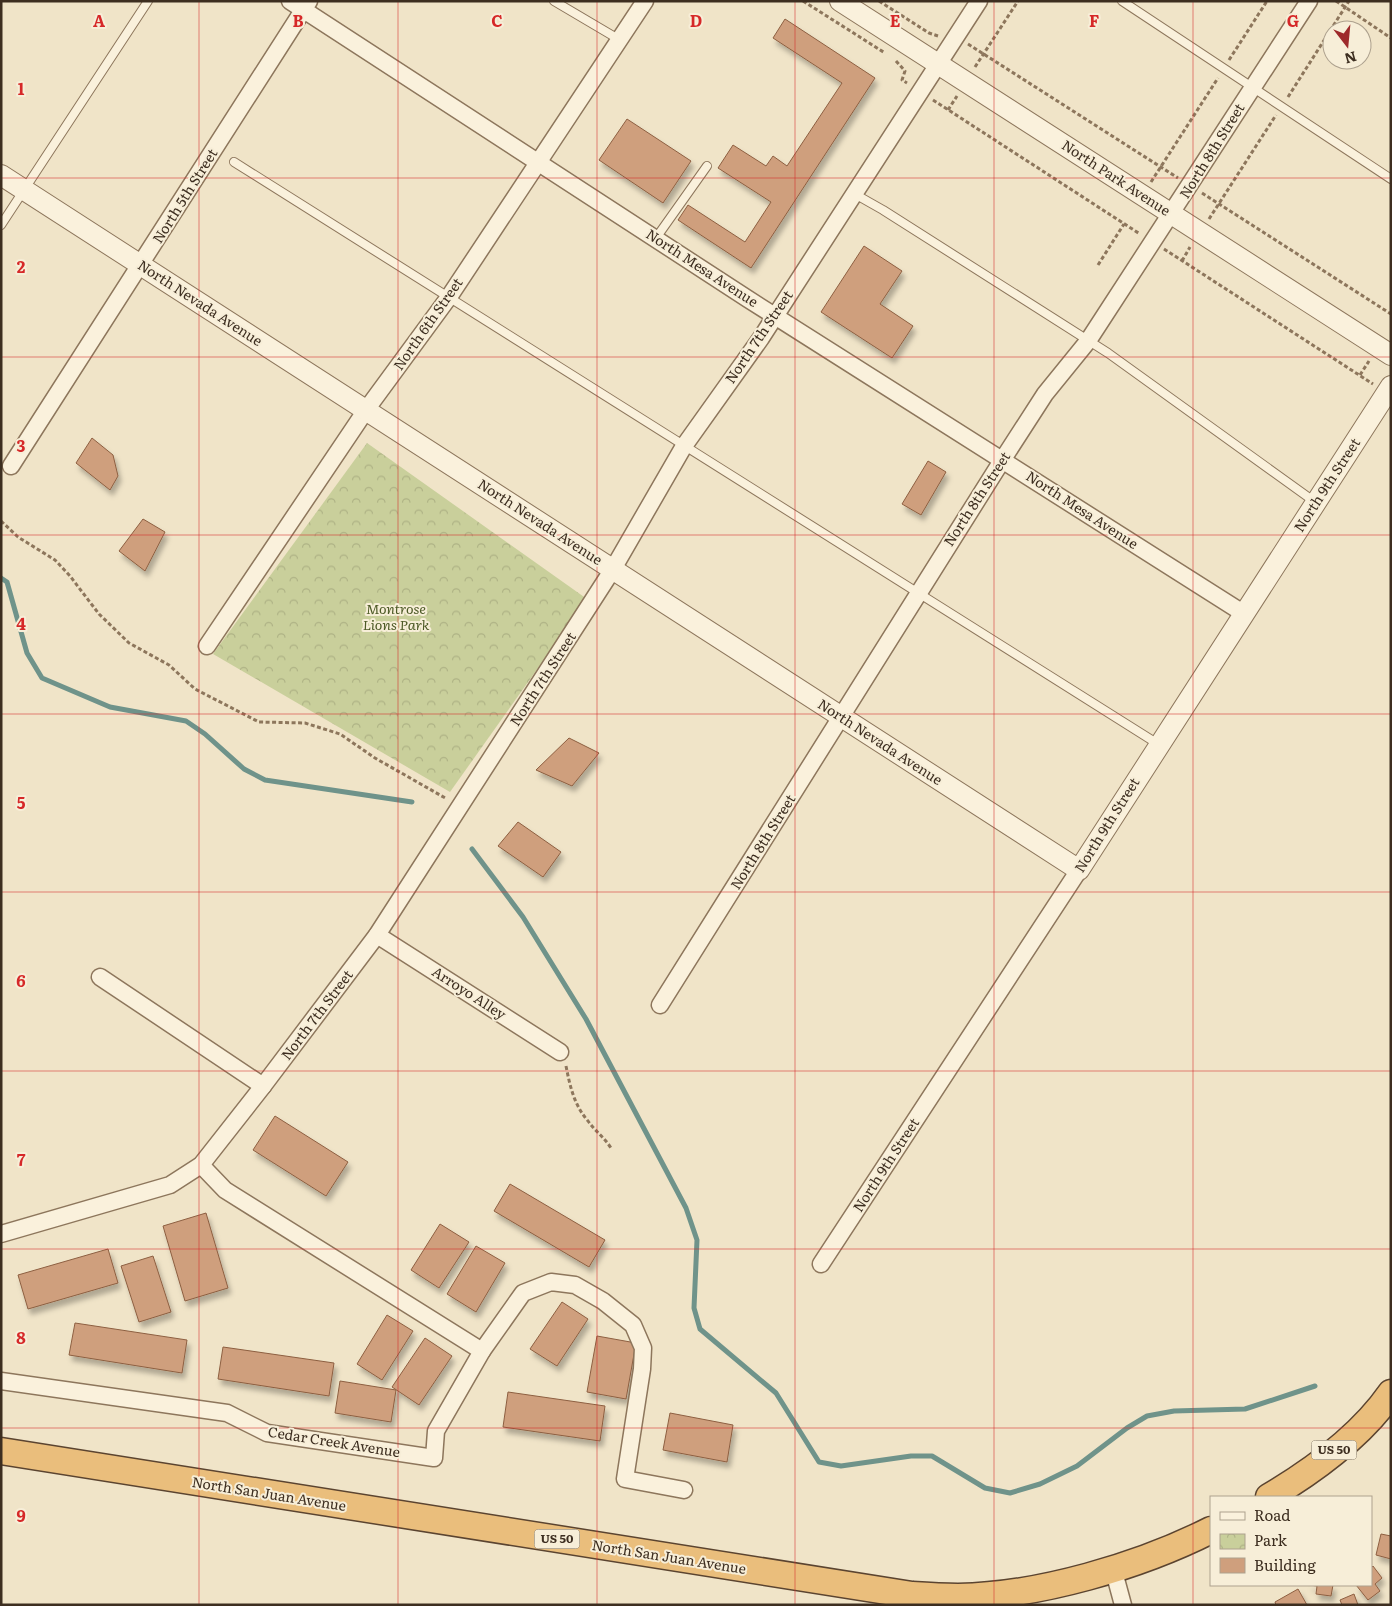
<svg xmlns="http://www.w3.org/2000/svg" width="1392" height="1606" font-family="Literata,serif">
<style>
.park{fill:url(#park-crowns)}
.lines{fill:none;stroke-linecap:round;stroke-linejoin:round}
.stream{stroke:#6f938a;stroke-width:5}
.building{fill:#cf9f7d;stroke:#8d5f41;filter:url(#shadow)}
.service-casing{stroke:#8d765c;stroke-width:10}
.minor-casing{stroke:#8d765c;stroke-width:19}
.tertiary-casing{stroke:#8d765c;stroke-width:22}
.trunk-casing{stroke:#5b4430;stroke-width:29}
.path{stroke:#8d765c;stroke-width:3;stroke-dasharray:4 2.5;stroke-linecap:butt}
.service{stroke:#faf1dc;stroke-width:8}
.minor{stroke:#faf1dc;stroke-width:16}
.tertiary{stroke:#faf1dc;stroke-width:20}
.trunk{stroke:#eabe7c;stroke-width:26}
.grid{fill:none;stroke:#d62828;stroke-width:1;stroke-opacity:0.55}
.labels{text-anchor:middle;stroke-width:4;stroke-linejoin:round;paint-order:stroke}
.shield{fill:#f7eed8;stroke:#756857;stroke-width:1}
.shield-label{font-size:12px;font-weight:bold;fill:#3d2e20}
.street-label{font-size:14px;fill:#3d2e20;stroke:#f7eed8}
.park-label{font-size:14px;font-style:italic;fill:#4d5a26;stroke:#f7eed8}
.grid-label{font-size:16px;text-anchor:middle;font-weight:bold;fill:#d62828;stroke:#f7eed8;stroke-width:4;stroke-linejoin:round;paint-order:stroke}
</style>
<defs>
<pattern id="park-crowns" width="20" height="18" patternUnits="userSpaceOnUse" patternTransform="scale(1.25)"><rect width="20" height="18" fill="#c9cf9b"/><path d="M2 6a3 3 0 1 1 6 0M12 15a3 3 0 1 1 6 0" fill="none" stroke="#aeb285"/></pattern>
<filter id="shadow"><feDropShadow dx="3" dy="5.5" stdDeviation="2.5" flood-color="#0004"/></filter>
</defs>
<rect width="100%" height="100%" fill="#f0e4c8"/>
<path class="park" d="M367 443 587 599 450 792 213 654Z"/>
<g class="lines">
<g class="stream">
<path d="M1 578 7 582 27 653 42 678 110 707 186 721 205 734 244 769 265 780 412 802"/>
<path d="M472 849 523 917 586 1019 686 1208 697 1240 694 1308 700 1329 776 1393 819 1462 841 1466 911 1456H932L985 1488 1010 1493 1040 1484 1077 1466 1127 1428 1147 1416 1174 1411 1245 1409 1315 1386"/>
</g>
</g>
<g class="building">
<path d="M785 19 875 78 751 268 678 220 688 205 745 242 771 202 718 168 733 145 766 166 773 156 787 166 842 83 773 38Z"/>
<path d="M627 119 691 161 663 203 599 160Z"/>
<path d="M864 246 902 271 880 304 913 326 892 358 821 312Z"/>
<path d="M92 438 113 455 118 476 110 490 76 463Z"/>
<path d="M928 461 946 472 921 515 902 504Z"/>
<path d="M143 519 165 532 145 571 119 551Z"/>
<path d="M569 738 599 753 572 786 536 770Z"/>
<path d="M518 822 561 852 543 877 498 846Z"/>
<path d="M275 1116 348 1162 326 1196 253 1150Z"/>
<path d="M510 1184 605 1240 589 1267 494 1211Z"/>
<path d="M206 1213 228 1288 185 1301 163 1226Z"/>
<path d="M440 1224 469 1242 439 1288 411 1270Z"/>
<path d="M476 1246 505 1263 476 1312 447 1294Z"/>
<path d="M108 1249 118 1283 28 1309 18 1275Z"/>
<path d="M153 1256 171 1312 139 1322 121 1266Z"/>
<path d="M562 1302 588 1319 557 1366 530 1349Z"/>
<path d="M387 1315 413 1331 382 1380 357 1364Z"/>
<path d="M75 1323 187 1340 182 1373 69 1355Z"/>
<path d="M597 1336 636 1343 626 1399 587 1392Z"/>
<path d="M425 1338 452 1356 419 1405 392 1387Z"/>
<path d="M223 1347 334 1363 329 1396 218 1379Z"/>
<path d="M340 1381 396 1390 391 1422 335 1413Z"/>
<path d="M508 1392 605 1406 600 1441 503 1427Z"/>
<path d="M670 1413 733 1425 727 1462 663 1450Z"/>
<path d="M1381 1534 1391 1536V1559L1376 1555Z"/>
<path d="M1373 1566 1382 1578 1375 1584 1380 1591 1368 1600 1356 1585H1371V1568Z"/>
<path d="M1309 1585H1333L1331 1596 1316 1594 1317 1586Z"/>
<path d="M1298 1589 1307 1605H1276L1275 1602Z"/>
<path d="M1354 1594 1358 1605H1342L1340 1600Z"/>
</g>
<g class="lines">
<defs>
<g id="service">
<path d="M554 1 620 40"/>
<path d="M1122 1 1391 179"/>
<path d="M234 162 1158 744"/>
<path d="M853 193 883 210 1108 353 1315 502"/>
<path d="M1 225 148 1"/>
<path d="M656 238 707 166"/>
</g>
<g id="minor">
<path d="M290 1 748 299 1243 613"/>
<path d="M11 466 309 1"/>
<path d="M207 646 366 410 449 297 645 1"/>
<path d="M377 935 560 1052"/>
<path d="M100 977 263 1086"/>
<path d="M660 1005 1003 459 1045 394 1088 341 1309 1"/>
<path d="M1 1234 170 1185 201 1165 263 1086 377 935 613 569 684 446 761 338 979 1"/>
<path d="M821 1264 1079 870"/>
<path d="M482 1351 523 1293 551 1282 575 1285 603 1301 633 1325 643 1348 642 1369 625 1479 684 1490"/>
<path d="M1 1381 227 1413 267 1433 434 1458 436 1431 482 1351 225 1190 201 1165"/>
<path d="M1113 1568 1123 1605"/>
</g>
<g id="tertiary">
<path d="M840 1 1391 355"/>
<path d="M1 175 1079 870 1391 386"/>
</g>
<g id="trunk">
<path d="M1 1451 912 1595C927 1596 943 1597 958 1597 1038 1596 1140 1566 1211 1530"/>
<path d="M1269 1497C1313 1471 1361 1436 1391 1393"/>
</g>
</defs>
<use href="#service" class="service-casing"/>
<use href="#minor" class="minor-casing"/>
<use href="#tertiary" class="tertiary-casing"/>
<use href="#trunk" class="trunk-casing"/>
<g class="path">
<path d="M803 1 885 53"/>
<path d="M879 1 929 33 938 36"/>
<path d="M1336 1 1391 38"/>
<path d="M968 44 1178 178"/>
<path d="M1229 60 1267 1"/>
<path d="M896 61 905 71 902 80 907 83"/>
<path d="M975 67 1018 1"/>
<path d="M1288 97 1349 1"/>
<path d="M933 100 1140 234"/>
<path d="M948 110 957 96"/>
<path d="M1151 182 1218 78"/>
<path d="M1202 193 1391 314"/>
<path d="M1209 219 1276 115"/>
<path d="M1164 249 1373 384"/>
<path d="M1182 261 1190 247"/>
<path d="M1098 265 1124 224"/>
<path d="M1360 375 1369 361"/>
<path d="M1 521 18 537 55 560 70 576 99 614 129 643 169 665 195 689 259 722 305 723 340 734 375 758 447 799"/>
<path d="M566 1066C570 1086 574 1105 588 1121 595 1131 604 1137 611 1148"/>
</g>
<use href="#service" class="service"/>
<use href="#minor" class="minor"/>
<use href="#tertiary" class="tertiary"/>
<use href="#trunk" class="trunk"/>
</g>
<path class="grid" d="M199 1V1605M398 1V1605M597 1V1605M795 1V1605M994 1V1605M1193 1V1605M1 178H1391M1 357H1391M1 535H1391M1 714H1391M1 892H1391M1 1071H1391M1 1249H1391M1 1428H1391"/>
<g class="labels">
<g class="shield">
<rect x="1311.5" y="1440.5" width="45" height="19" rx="4"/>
<rect x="534.5" y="1529.5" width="45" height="19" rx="4"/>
</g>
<g class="shield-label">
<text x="1334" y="1454">US 50</text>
<text x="557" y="1543">US 50</text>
</g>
<g class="street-label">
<text transform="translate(1212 151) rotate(-58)" y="5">North 8th Street</text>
<text transform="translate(1116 178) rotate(33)" y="5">North Park Avenue</text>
<text transform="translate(185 196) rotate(-58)" y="5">North 5th Street</text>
<text transform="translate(702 268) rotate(33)" y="5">North Mesa Avenue</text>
<text transform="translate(200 303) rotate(33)" y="5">North Nevada Avenue</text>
<text transform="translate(428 324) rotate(-55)" y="5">North 6th Street</text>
<text transform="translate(759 337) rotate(-56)" y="5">North 7th Street</text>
<text transform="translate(1327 485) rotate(-57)" y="5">North 9th Street</text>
<text transform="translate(977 499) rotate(-57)" y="5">North 8th Street</text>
<text transform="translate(1082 510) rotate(33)" y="5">North Mesa Avenue</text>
<text transform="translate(540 522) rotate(33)" y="5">North Nevada Avenue</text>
<text transform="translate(543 679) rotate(-57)" y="5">North 7th Street</text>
<text transform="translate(880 742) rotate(33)" y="5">North Nevada Avenue</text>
<text transform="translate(1107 825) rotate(-58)" y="5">North 9th Street</text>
<text transform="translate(763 842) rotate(-58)" y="5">North 8th Street</text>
<text transform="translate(469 993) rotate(33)" y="5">Arroyo Alley</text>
<text transform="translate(317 1015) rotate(-53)" y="5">North 7th Street</text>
<text transform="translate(886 1165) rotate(-57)" y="5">North 9th Street</text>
<text transform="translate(334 1442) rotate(9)" y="5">Cedar Creek Avenue</text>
<text transform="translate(269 1494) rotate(9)" y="5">North San Juan Avenue</text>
<text transform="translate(669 1557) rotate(9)" y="5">North San Juan Avenue</text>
</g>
<g class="park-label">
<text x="396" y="614">Montrose<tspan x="396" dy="16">Lions Park</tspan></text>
</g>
</g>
<g class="grid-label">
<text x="99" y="27">A</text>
<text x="298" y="27">B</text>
<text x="497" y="27">C</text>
<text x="696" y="27">D</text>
<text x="895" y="27">E</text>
<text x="1094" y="27">F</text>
<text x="1293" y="27">G</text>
<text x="21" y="95">1</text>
<text x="21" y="273">2</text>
<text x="21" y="452">3</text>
<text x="21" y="630">4</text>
<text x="21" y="809">5</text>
<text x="21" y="987">6</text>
<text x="21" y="1166">7</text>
<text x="21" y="1344">8</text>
<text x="21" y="1522">9</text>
</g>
<rect width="1392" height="1606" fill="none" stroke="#3d2e20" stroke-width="5"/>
<rect x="1210" y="1496" width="162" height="90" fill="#f7eed8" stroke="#ada18e"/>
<rect x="1220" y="1512" width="25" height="8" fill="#faf1dc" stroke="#ada18e"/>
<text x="1254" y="1521" font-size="15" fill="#3d2e20">Road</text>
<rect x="1220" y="1534" width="25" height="15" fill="url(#park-crowns)" stroke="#ada18e"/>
<text x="1254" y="1546" font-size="15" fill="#3d2e20">Park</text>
<rect x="1220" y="1558" width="25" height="15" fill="#cf9f7d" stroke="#ada18e"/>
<text x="1254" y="1571" font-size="15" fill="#3d2e20">Building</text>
<g transform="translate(1347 45) rotate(164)"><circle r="24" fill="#f7eed8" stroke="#ada18e"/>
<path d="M0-4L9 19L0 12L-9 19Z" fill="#9e2a2b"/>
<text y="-8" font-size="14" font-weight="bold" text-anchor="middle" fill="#3d2e20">N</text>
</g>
</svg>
